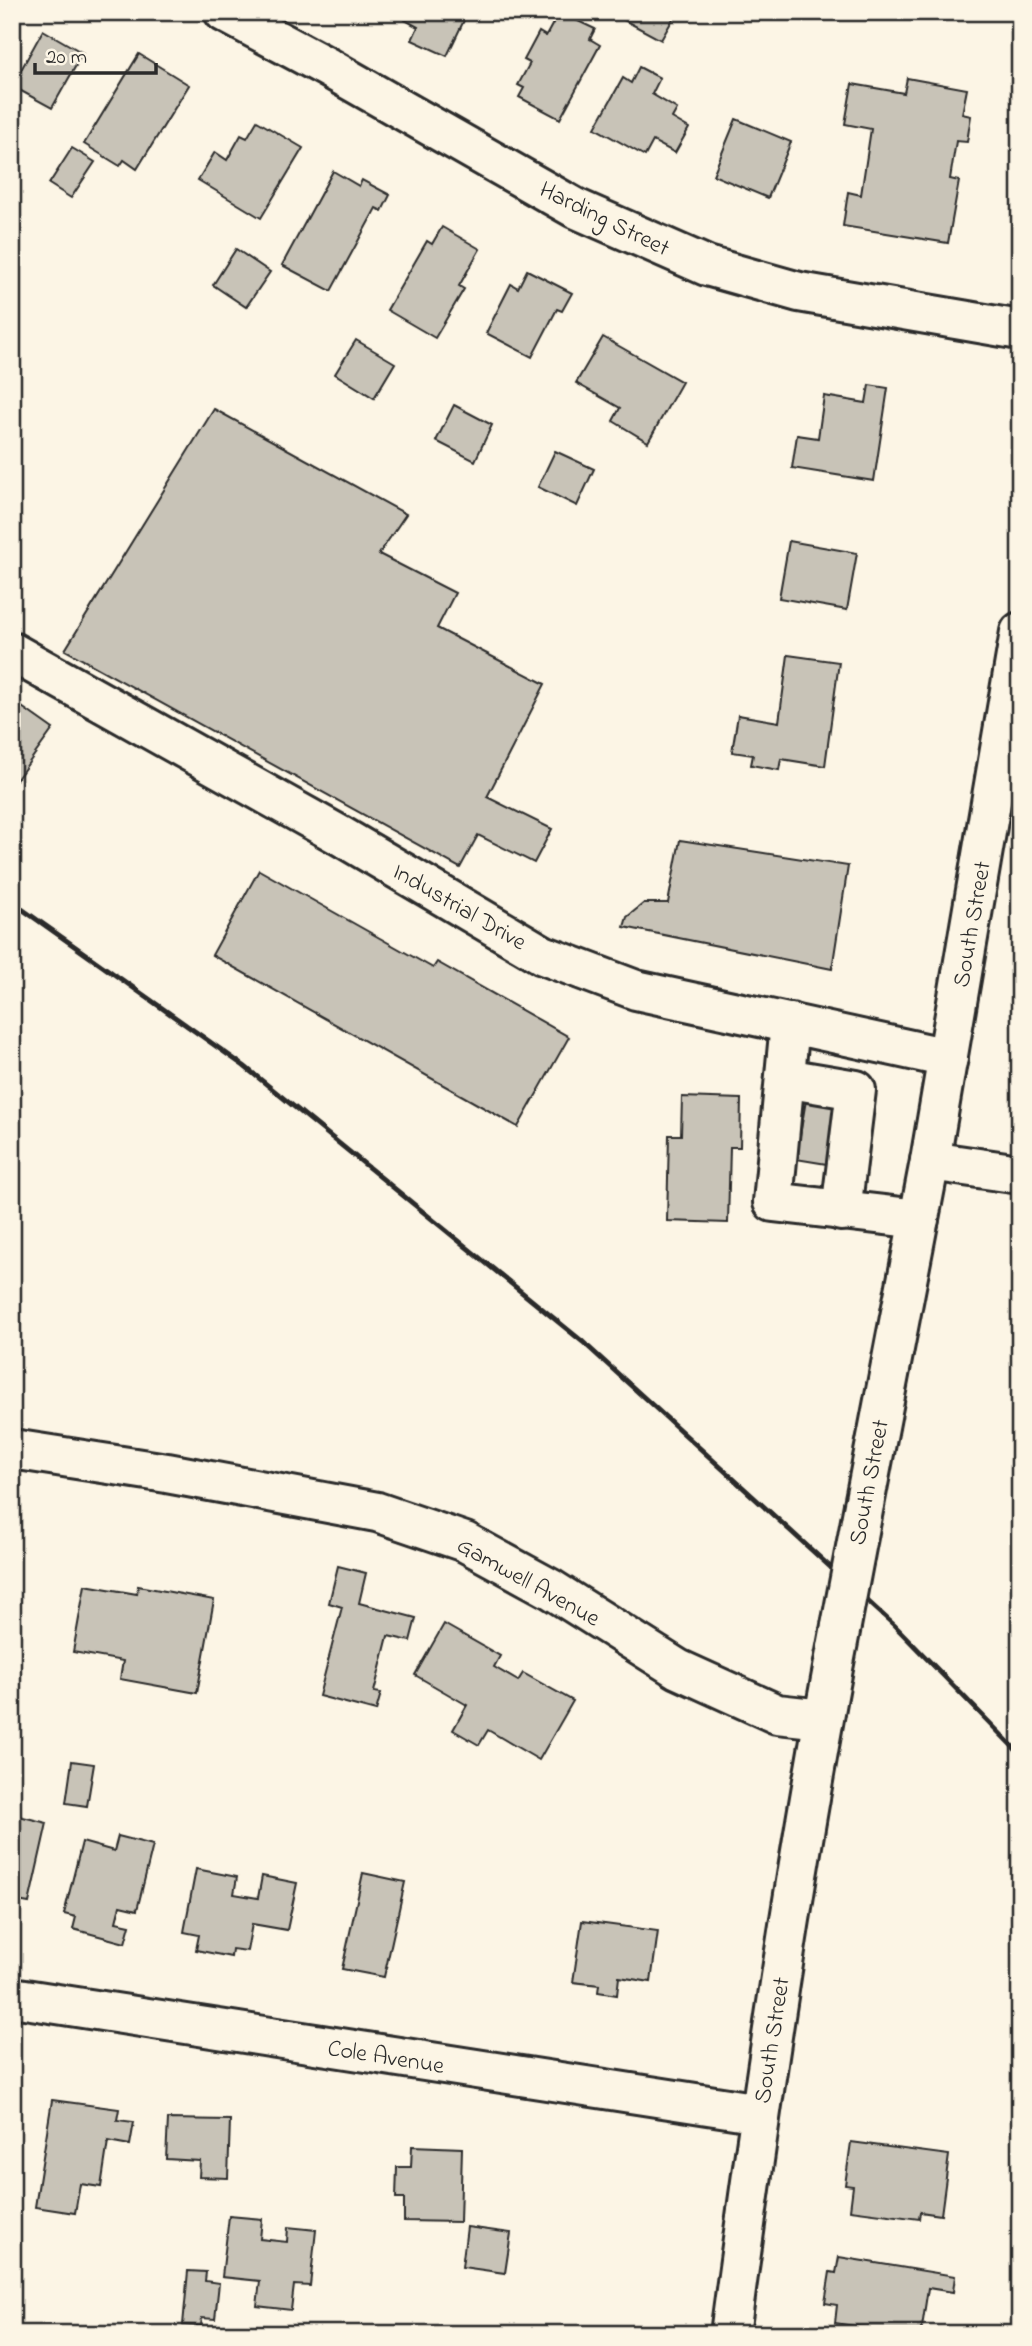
<svg xmlns="http://www.w3.org/2000/svg" width="1032" height="2346" font-family="'Indie Flower',sans-serif">
<style>
.building{fill:#c8c3b7;stroke:#2b2b2b;stroke-width:2}
.lines{fill:none;stroke-linecap:round;stroke-linejoin:round}
.minor-casing{stroke:#2b2b2b;stroke-width:44}
.highway-casing{stroke:#2b2b2b;stroke-width:44}
.minor{stroke:#fcf5e5;stroke-width:38}
.highway{stroke:#fcf5e5;stroke-width:38}
.rail{stroke:#2b2b2b;stroke-width:5}
.highway-bridge-casing{stroke:#2b2b2b;stroke-width:44;stroke-linecap:butt}
.highway-bridge{stroke:#fcf5e5;stroke-width:38}
.labels{text-anchor:middle;stroke-width:5;stroke-linejoin:round;paint-order:stroke}
.street-label{font-size:24px;fill:#2b2b2b;stroke:#fcf5e5}
</style>
<rect width="100%" height="100%" fill="#fcf5e5"/>
<filter id="ink" filterUnits="userSpaceOnUse"><feTurbulence type="fractalNoise" baseFrequency=".0143" numOctaves="2"/><feDisplacementMap in="SourceGraphic" scale="14" xChannelSelector="R" yChannelSelector="G"/><feConvolveMatrix kernelMatrix="1 2 1 2 8 2 1 2 1" color-interpolation-filters="sRGB"/></filter>
<g filter="url(#ink)">
<g class="building">
<path d="M409 12H468L447 56 412 40 418 27 405 20Z"/>
<path d="M559 12 595 29 590 39 600 45 560 119 519 97 524 88 518 85 530 63 524 60 539 32 546 36Z"/>
<path d="M628 12H677L661 40 624 20Z"/>
<path d="M43 30 83 53 52 108 12 86Z"/>
<path d="M139 54 189 85 137 169 124 160 120 166 84 144Z"/>
<path d="M639 67 660 78 652 94 677 109 672 118 689 128 675 153 653 141 645 156 595 128 623 78 631 83Z"/>
<path d="M907 78 967 89 962 114 971 116 967 142 956 141 950 179 959 181 948 243 843 226 848 192 861 195 871 129 845 124 852 84 904 93Z"/>
<path d="M736 119 791 142 768 198 713 175Z"/>
<path d="M257 121 303 148 261 218 198 180 215 152 227 160 241 135 247 138Z"/>
<path d="M72 148 95 162 71 198 49 184Z"/>
<path d="M333 171 359 186 362 180 390 195 382 211 376 208 331 291 282 265Z"/>
<path d="M442 227 480 249 459 286 464 289 435 338 387 310 427 241 432 244Z"/>
<path d="M236 249 270 272 246 307 213 285Z"/>
<path d="M527 270 572 293 562 311 557 309 532 357 486 333 511 284 518 288Z"/>
<path d="M603 337 682 382 648 442 613 421 620 408 576 383Z"/>
<path d="M356 340 395 363 374 398 335 374Z"/>
<path d="M869 385 888 388 874 481 792 468 797 435 818 438 824 396 866 403Z"/>
<path d="M454 405 492 425 475 461 436 441Z"/>
<path d="M214 409 406 514 379 554 455 593 437 628 545 684 487 797 552 829 534 863 478 835 460 868 65 650Z"/>
<path d="M555 451 594 469 577 506 538 487Z"/>
<path d="M789 541 857 553 847 610 779 598Z"/>
<path d="M788 655 839 662 825 766 781 759 779 770 751 765 753 755 732 752 738 715 779 722Z"/>
<path d="M12 700 53 729 12 786Z"/>
<path d="M680 840 848 866 832 969 624 927 627 917 644 903H668Z"/>
<path d="M259 870 433 968 437 962 569 1037 518 1127 212 955Z"/>
<path d="M682 1097 741 1099 740 1147H730L728 1223 667 1221 669 1135H681Z"/>
<path d="M806 1100 849 1107 839 1166 796 1159Z"/>
<path d="M338 1566 366 1573 359 1603 416 1618 410 1641 388 1636 374 1692 381 1693 376 1711 319 1696 342 1607 329 1603Z"/>
<path d="M85 1585 137 1594 138 1586 214 1600 197 1693 120 1679 123 1661 73 1652Z"/>
<path d="M444 1624 500 1656 494 1667 518 1681 523 1673 573 1701 539 1760 488 1730 479 1745 453 1730 467 1705 415 1675Z"/>
<path d="M72 1761 94 1764 87 1806 66 1803Z"/>
<path d="M19 1816 47 1823 29 1903 12 1900V1846Z"/>
<path d="M118 1836 153 1845 137 1910 120 1906 116 1922 130 1925 125 1943 73 1929 76 1917 64 1914 82 1842 114 1851Z"/>
<path d="M196 1869 237 1877 234 1894 258 1898 262 1876 297 1883 287 1930 252 1924 247 1951 232 1949 231 1957 196 1950 199 1935 184 1932Z"/>
<path d="M363 1873 405 1882 384 1977 342 1969Z"/>
<path d="M582 1921 658 1931 651 1982 619 1977 617 1995 598 1992 599 1985 573 1982Z"/>
<path d="M52 2100 119 2109 117 2120 134 2122 130 2145 108 2141 101 2187 80 2184 75 2213 35 2207Z"/>
<path d="M168 2119 230 2120 228 2178 199 2177 200 2161 166 2159Z"/>
<path d="M851 2142 949 2155 941 2215 920 2212 919 2219 850 2210 853 2186 845 2185Z"/>
<path d="M412 2146 462 2148 460 2222 404 2221V2198H396L397 2167H411Z"/>
<path d="M229 2216 262 2219 260 2239 287 2242 288 2227 316 2230 310 2286 294 2285 291 2310 257 2306 260 2281 222 2277Z"/>
<path d="M467 2227 511 2233 505 2273 462 2267Z"/>
<path d="M839 2257 955 2276 953 2292 928 2288 921 2334H904L835 2323 837 2305 825 2303 830 2272 836 2273Z"/>
<path d="M188 2271 206 2272 205 2281 219 2283 215 2319 202 2318 201 2326 183 2325Z"/>
</g>
<g class="lines">
<defs>
<g id="minor">
<path d="M224 12 327 67 575 208 707 266 799 292 1020 330"/>
<path d="M12 652 341 836 543 955 636 990 948 1058"/>
<path d="M790 1023 773 1202 919 1219"/>
<path d="M785 1078 856 1090 841 1211"/>
<path d="M930 1161 1020 1174"/>
<path d="M12 1449 167 1473 377 1512 465 1542 551 1589 678 1669 777 1714 823 1719"/>
<path d="M12 1997 760 2113"/>
</g>
<g id="highway">
<path d="M864 1505 930 1161 1020 632"/>
<path d="M730 2334C762 2097 796 1861 841 1626"/>
</g>
</defs>
<use href="#minor" class="minor-casing"/>
<use href="#highway" class="highway-casing"/>
<use href="#minor" class="minor"/>
<use href="#highway" class="highway"/>
<path class="rail" d="M12 902 244 1066 583 1342 894 1625 1020 1754"/>
<defs>
<path id="highway-bridge" d="M841 1626 864 1505"/>
</defs>
<use href="#highway-bridge" class="highway-bridge-casing"/>
<use href="#highway-bridge" class="highway-bridge"/>
</g>
</g>
<g class="labels">
<g class="street-label">
<text transform="translate(605 218) rotate(26)" y="8">Harding Street</text>
<text transform="translate(460 906) rotate(30)" y="8">Industrial Drive</text>
<text transform="translate(971 924) rotate(-80)" y="8">South Street</text>
<text transform="translate(868 1482) rotate(-79)" y="8">South Street</text>
<text transform="translate(529 1581) rotate(29)" y="8">Gamwell Avenue</text>
<text transform="translate(771 2040) rotate(-81)" y="8">South Street</text>
<text transform="translate(386 2056) rotate(9)" y="8">Cole Avenue</text>
</g>
</g>
<rect width="1032" height="2346" fill="none" stroke="#fcf5e5" stroke-width="42"/>
<rect x="21" y="21" width="990" height="2304" fill="none" stroke="#2b2b2b" stroke-width="2.5" filter="url(#ink)"/>
<path d="M35 63v10h121v-10" fill="none" stroke="#2b2b2b" stroke-width="3.5"/>
<text x="46" y="63" font-size="21" fill="#2b2b2b" stroke="#fcf5e5" stroke-width="5" paint-order="stroke">20 m</text>
</svg>
